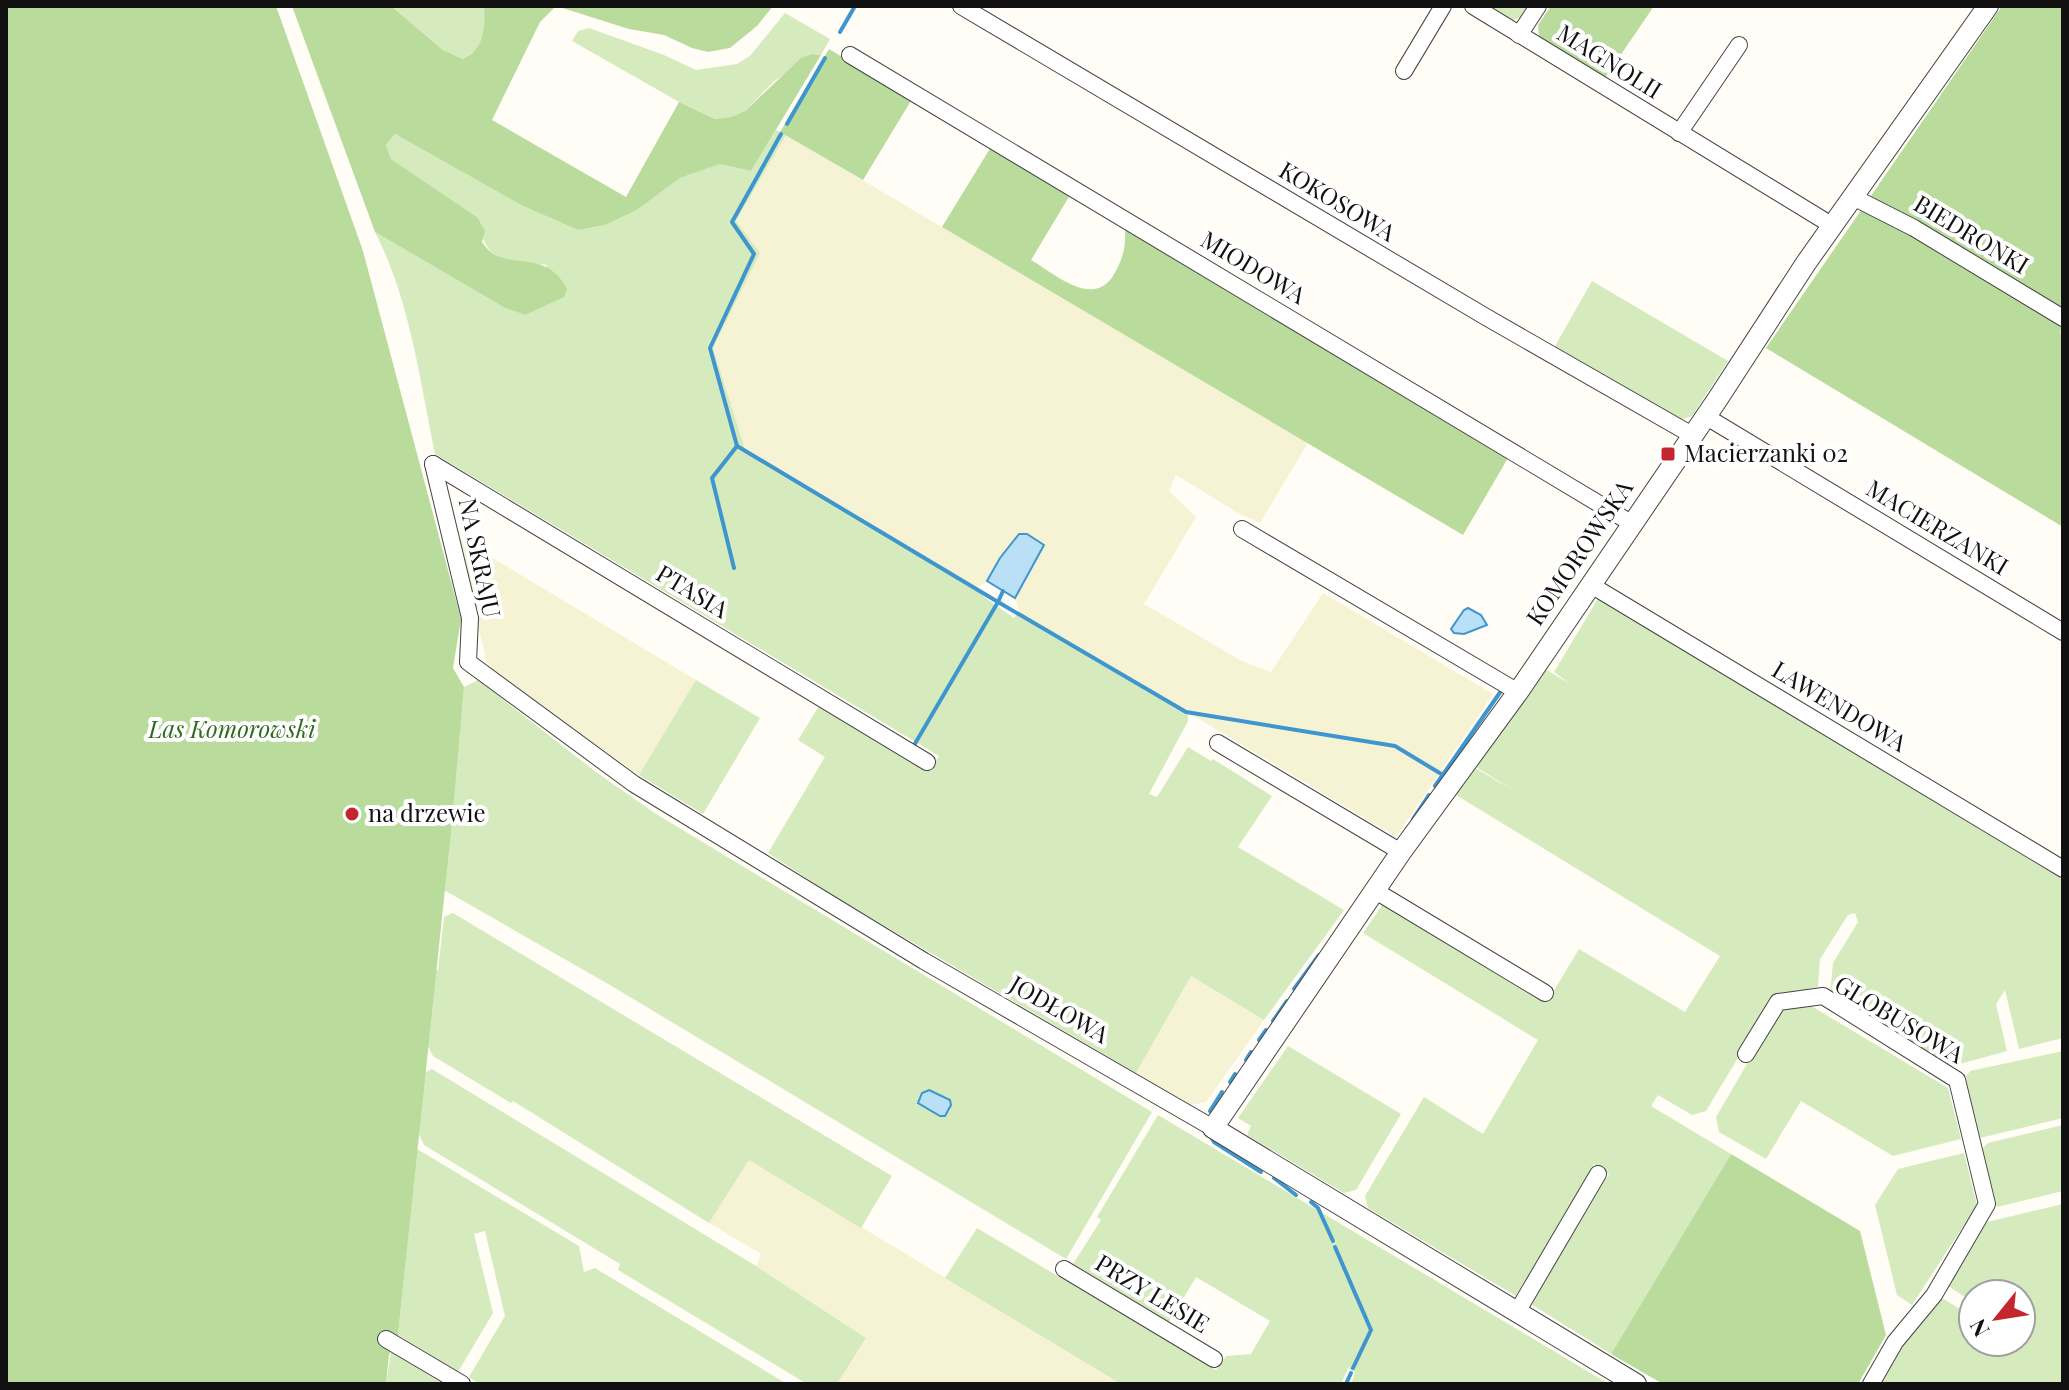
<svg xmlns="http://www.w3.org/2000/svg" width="2069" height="1390" font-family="'Playfair Display',serif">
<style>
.farmland{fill:#f6f3d4}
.green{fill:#d5ebbd}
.forest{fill:#b9dc9c}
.water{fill:#b9e0f7;stroke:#3f96cf;stroke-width:2}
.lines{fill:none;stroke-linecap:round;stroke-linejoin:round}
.stream{stroke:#3f96cf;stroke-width:4}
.minor-casing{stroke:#444;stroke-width:18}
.tertiary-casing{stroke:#444;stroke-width:22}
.minor{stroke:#fff;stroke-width:16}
.tertiary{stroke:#fff;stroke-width:20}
.poi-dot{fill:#c4262e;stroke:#fff;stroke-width:3}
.labels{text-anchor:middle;stroke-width:8;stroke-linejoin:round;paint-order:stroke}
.street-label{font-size:24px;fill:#111;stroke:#fff}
.poi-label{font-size:24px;fill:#111;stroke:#fff;text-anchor:start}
.park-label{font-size:24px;font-style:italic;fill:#2f6b1f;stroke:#fff}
</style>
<rect width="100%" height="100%" fill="#fffdf5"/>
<g class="farmland">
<path d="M786 135 1308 443 1260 523 1238 513 1176 475 1169 491 1196 517 1144 604 1242 661 1271 672 1323 593 1493 694 1396 837 1019 611 1015 598 1043 545 1000 558 987 581 977 587 745 449 713 348 759 253 736 221Z"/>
<path d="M456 536 696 680 639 775 496 673 487 662Z"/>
<path d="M1191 976 1264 1020 1206 1102 1191 1105 1136 1073Z"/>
<path d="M749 1159 1121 1384H837L866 1338 756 1266 761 1254 709 1223Z"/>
</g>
<g class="green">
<path d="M391 6H484C485 29 486 47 463 59L443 50Z"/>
<path d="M1488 6H1532L1524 17 1512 20Z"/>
<path d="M785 13 830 39 821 55 812 54 773 82 745 111 731 117 715 119 679 102 572 41 578 31 589 28 664 55 696 70 737 64 750 56Z"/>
<path d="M776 130 786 135 736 221 760 253 713 348 745 449 977 587 984 597 1014 618 1019 611 1188 712V721L1149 794 1157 797 1188 747 1211 761 1213 759 1272 796 1238 847 1344 910 1264 1020 1191 976 1136 1073 832 895 768 853 825 757 798 740 819 706 930 770 939 756 435 454C420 380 410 300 375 232L505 308 525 315 547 265C501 258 488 267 477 217L391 159 386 145 395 134 523 206 578 230 605 225 637 210 680 178 720 164 751 171Z"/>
<path d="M1592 281 1728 361 1692 416 1678 421 1554 348Z"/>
<path d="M1599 597 2063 875V1038L2019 1049 2005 990 1996 1004 2007 1051 1949 1067 1847 997 1844 1002 1830 995 1833 963 1858 922 1855 913 1848 915 1820 959 1818 987 1775 996 1706 1111 1692 1115 1658 1095 1651 1106 1731 1154 1611 1354 1531 1304 1609 1174 1594 1164 1516 1296 1368 1208 1365 1196 1424 1097 1483 1134 1538 1040 1363 933 1383 904 1547 1002 1579 949 1685 1012 1720 956 1456 795 1475 768 1518 793 1476 767 1545 669 1570 684 1554 672Z"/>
<path d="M478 680 596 772 656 814 1152 1112 1066 1259 610 985 444 890 464 687Z"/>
<path d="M696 680 760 718 703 814 639 775Z"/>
<path d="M453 913 892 1176 861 1228 749 1160 709 1223 513 1101 511 1103 433 1056 427 1044 434 969 438 970 444 917Z"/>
<path d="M1808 1004 1948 1088 1961 1139 1893 1156 1801 1101 1766 1159 1719 1132 1716 1117 1775 1016 1790 1006Z"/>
<path d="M1288 1046 1401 1114 1356 1190 1344 1193 1247 1135 1251 1126 1238 1118Z"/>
<path d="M2063 1051V1118L1980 1138 1965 1078 1970 1071Z"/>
<path d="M432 1069 756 1266 866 1338 837 1384H807L618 1270 620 1264 424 1145 418 1132 424 1073Z"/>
<path d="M1158 1115 1609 1384H1351L1355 1373 1348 1368 1341 1384H1121L945 1278 977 1228 1216 1370 1226 1356 1251 1354 1270 1321 1196 1277 1169 1322 1073 1264 1101 1220 1097 1217Z"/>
<path d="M2063 1125V1191L1997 1207 1982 1149 1988 1143Z"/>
<path d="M417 1149 579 1246 584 1272 595 1268 787 1384H479L469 1377 505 1316 485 1231 474 1234 493 1313 458 1372 398 1335Z"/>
<path d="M1964 1153 1977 1205 1912 1305 1897 1295 1875 1205 1898 1169Z"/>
<path d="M2063 1204V1384H1880L1903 1344 1942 1298 1973 1317V1342H2021V1294H1973V1302L1948 1286 1987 1222Z"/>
<path d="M391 1352 443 1384H386Z"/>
</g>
<g class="forest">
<path d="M6 6H276L363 251 461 619 453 668 464 687 451 832 398 1335 389 1355 386 1384H6Z"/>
<path d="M292 6H391L443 50 463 59C485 48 485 28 484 6H773L757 26 730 48 708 52 692 48 664 35 629 29 556 6 540 22 492 120 626 197 679 102 715 119 731 117 745 111 801 58 812 54 821 55 751 171 720 164 680 178 637 210 605 225 578 230 523 206 395 134 386 145 391 159 477 217 485 231 482 242C503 276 544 244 567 289L564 297 525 315 505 308 375 232Z"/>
<path d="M1551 6H1654L1605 78 1539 37 1538 25Z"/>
<path d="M2002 6H2063V326L2060 332 2063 334V527L1766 348Z"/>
<path d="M829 49 912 99 863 180 780 132Z"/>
<path d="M991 147 1070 195 1031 260C1055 274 1092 308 1113 276 1123 259 1126 248 1125 228L1508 458 1463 535 942 227Z"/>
<path d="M1731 1154 1860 1231 1886 1335 1858 1384H1663L1611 1354Z"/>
</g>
<g class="water">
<path d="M1019 534H1027L1044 545 1015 598 987 581 1000 558Z"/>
<path d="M1468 608 1481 615 1487 625 1464 634 1454 633 1451 629 1464 610Z"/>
<path d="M929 1090 950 1100 951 1105 945 1116H940L918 1103 922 1093Z"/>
</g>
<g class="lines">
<g class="stream">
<path d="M840 32 855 6"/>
<path d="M787 124 825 58"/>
<path d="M781 134 732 222 754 254 710 348 737 446 998 602 913 747"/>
<path d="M734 568 712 478 737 446"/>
<path d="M1003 591 998 602 1186 712 1395 746 1443 775"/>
<path d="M1435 786 1501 691"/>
<path d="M1413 819 1429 795"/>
<path d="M1294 989 1319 955"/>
<path d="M1273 1021 1287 1001"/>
<path d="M1259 1040 1266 1030"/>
<path d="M1246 1060 1251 1052"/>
<path d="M1230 1082 1235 1074"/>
<path d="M1210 1111 1222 1092"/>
<path d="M1211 1137 1214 1142 1261 1172"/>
<path d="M1274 1178 1296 1195"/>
<path d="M1311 1202 1318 1208 1333 1241"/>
<path d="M1335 1247 1371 1330 1353 1368"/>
<path d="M1346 1384 1351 1373"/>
</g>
<defs>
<g id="minor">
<path d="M961 6 1486 317 1692 435"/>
<path d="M1473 6 1833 226"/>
<path d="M1519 35 1538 6"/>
<path d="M850 55 1631 523"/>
<path d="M1404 71 1443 6"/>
<path d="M1679 133 1739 45"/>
<path d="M1853 197 1914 228 2063 318"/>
<path d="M1705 416 2063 632"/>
<path d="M433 464 470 618 468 662 634 784 924 961 1213 1128"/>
<path d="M433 464 927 762"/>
<path d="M1242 529 1518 692"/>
<path d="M1591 585 2063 869"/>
<path d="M1218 743 1401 852"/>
<path d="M1374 890 1545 993"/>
<path d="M1746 1054 1778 1002 1823 996 1957 1080 1987 1204 1934 1295 1895 1342 1871 1384"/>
<path d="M1064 1269 1214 1359"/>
<path d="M1517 1312 1598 1174"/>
<path d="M386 1339 462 1384"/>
</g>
<path id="tertiary" d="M1636 1384 1213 1128 1401 852 1518 692 1717 400 1806 263 1988 6"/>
</defs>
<use href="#minor" class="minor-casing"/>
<use href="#tertiary" class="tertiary-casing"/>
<use href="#minor" class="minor"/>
<use href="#tertiary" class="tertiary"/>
</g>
<g class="poi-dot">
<rect x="1660" y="446" width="16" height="16" rx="4"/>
<circle cx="352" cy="814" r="8"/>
</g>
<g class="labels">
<g class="street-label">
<text transform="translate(1609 62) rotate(32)" y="8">MAGNOLII</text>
<text transform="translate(1337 202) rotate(31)" y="8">KOKOSOWA</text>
<text transform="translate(1971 235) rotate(31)" y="8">BIEDRONKI</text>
<text transform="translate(1253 268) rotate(31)" y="8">MIODOWA</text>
<text transform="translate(1937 528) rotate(31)" y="8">MACIERZANKI</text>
<text transform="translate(1580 553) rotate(-56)" y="8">KOMOROWSKA</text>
<text transform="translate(479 558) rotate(78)" y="8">NA SKRAJU</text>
<text transform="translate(692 592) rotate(31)" y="8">PTASIA</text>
<text transform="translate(1839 707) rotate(31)" y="8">LAWENDOWA</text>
<text transform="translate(1059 1010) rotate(30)" y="8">JODŁOWA</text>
<text transform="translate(1899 1020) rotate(31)" y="8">GLOBUSOWA</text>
<text transform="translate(1152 1294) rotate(31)" y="8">PRZY LESIE</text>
</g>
<g class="poi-label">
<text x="1684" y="462">Macierzanki 02</text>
<text x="368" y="822">na drzewie</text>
</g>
<g class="park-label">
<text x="232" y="738">Las Komorowski</text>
</g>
</g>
<rect width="2069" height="1390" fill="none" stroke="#111111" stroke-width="16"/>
<g transform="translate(1997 1318) rotate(240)"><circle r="38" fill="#ffffff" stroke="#a0a0a0" stroke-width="2"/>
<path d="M0-6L14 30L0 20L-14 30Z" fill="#c4262e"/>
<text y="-12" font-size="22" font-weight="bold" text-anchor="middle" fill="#111111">N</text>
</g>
</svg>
